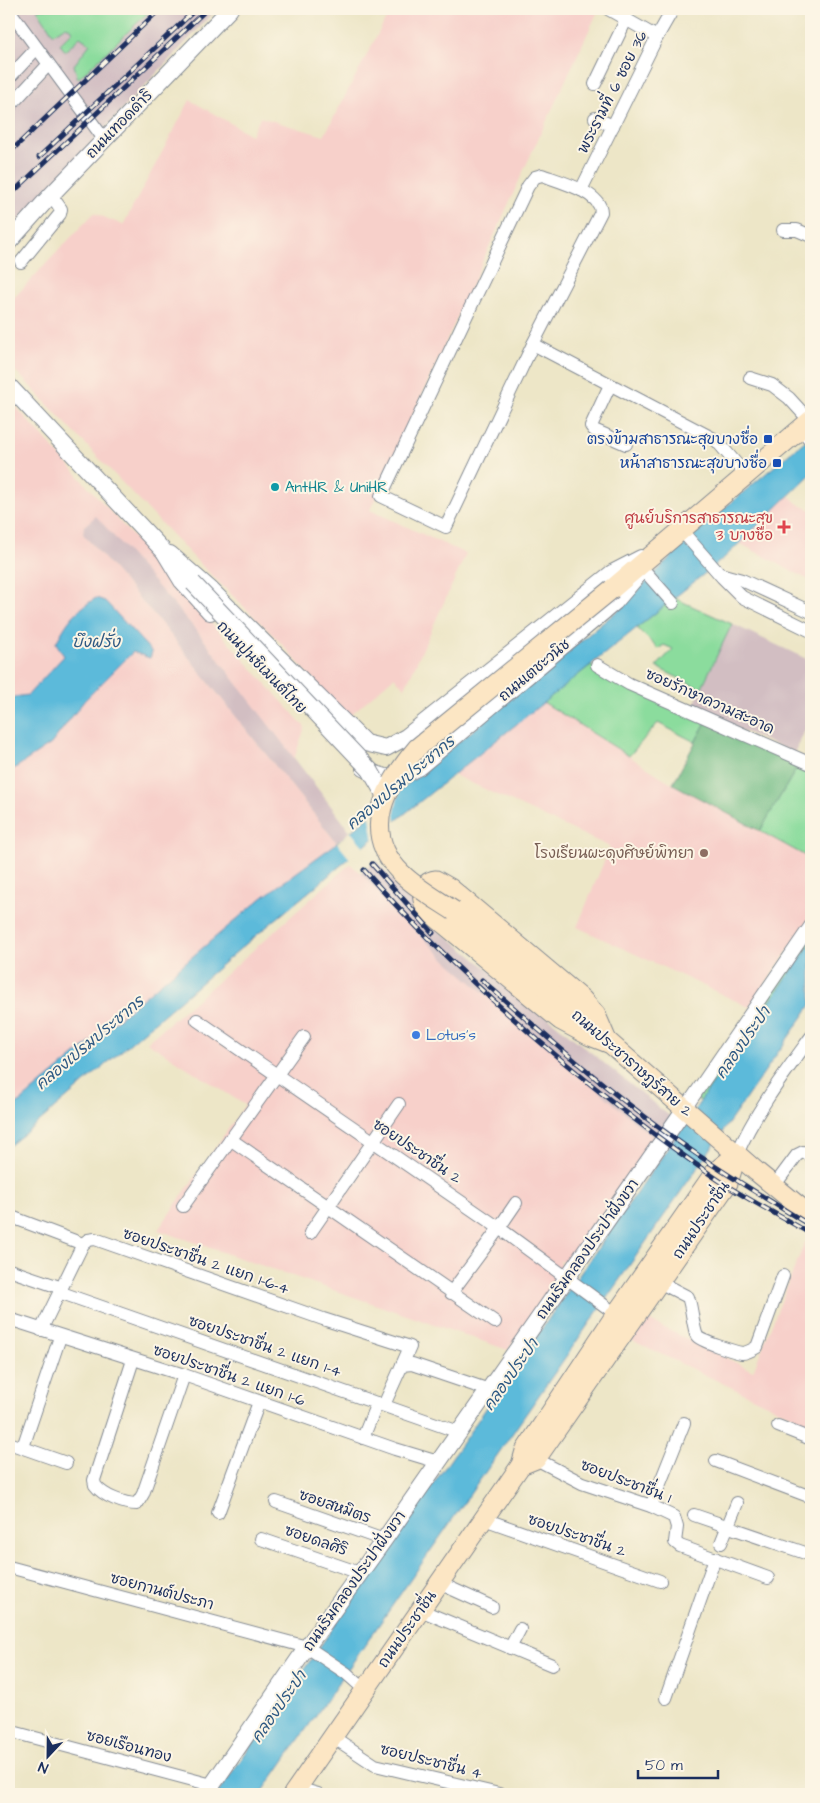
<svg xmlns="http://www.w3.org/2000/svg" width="820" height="1803" font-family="'Architects Daughter','Playpen Sans Thai',sans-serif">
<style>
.built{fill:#f7d0ca}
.industrial{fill:#d2bec2}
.green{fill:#8bdc9d;stroke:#53867e}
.forest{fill:#70bc84;stroke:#467671}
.water{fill:#5cbada;stroke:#3c749c}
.pier{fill:#ede6c7}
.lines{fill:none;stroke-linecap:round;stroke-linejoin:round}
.minor-casing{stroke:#848a92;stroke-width:14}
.tertiary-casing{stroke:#848a92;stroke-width:18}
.secondary-casing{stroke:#848a92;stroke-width:21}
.minor{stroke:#fff;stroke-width:12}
.tertiary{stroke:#fff;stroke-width:16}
.secondary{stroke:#fce6c4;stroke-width:19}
.rail-casing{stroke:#1b2f5e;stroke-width:5}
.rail{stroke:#fcf5e5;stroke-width:3;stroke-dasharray:9;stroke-linecap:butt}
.tertiary-bridge-casing{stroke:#848a92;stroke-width:18;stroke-linecap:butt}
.secondary-bridge-casing{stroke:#848a92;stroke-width:21;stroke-linecap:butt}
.tertiary-bridge{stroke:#fff;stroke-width:16}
.secondary-bridge{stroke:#fce6c4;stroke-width:19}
.transit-dot{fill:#1a4fb4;stroke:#fcf5e5;stroke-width:2}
.culture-dot{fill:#0f9aa8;stroke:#fcf5e5;stroke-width:2}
.health-dot{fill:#e0444e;stroke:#fcf5e5;stroke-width:2}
.education-dot{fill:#8d6e63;stroke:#fcf5e5;stroke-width:2}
.shop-dot{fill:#3f7fe0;stroke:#fcf5e5;stroke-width:2}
.labels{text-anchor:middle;stroke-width:4;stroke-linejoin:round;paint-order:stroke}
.street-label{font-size:15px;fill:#1b2f5e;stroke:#fcf5e5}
.transit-label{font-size:15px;fill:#164399;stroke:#fcf5e5;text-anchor:end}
.culture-label{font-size:15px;fill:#0d838f;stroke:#fcf5e5;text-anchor:start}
.health-label{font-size:15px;fill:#be3a42;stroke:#fcf5e5;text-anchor:end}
.education-label{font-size:15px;fill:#785e54;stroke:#fcf5e5;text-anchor:end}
.shop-label{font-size:15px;fill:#366cbe;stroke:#fcf5e5;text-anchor:start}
.water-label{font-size:16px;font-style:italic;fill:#2e5983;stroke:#fcf5e5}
</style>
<rect width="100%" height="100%" fill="#fcf5e5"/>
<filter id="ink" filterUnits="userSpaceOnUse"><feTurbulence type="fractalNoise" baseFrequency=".02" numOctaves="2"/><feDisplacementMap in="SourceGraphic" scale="10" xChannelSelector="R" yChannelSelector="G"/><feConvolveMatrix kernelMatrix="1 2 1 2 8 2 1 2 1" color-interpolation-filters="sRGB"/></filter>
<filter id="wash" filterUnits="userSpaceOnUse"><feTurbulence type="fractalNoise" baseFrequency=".0096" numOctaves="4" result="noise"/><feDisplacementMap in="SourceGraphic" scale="20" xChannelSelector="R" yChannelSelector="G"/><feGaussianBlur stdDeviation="1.12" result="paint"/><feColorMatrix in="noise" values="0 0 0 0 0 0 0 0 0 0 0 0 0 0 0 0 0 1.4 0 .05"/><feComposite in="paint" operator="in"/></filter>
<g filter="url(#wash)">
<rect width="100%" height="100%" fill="#ede6c7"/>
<g class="built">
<path d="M391 9H599L532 152 370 510 466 554 405 688 394 677 347 718 279 641 197 561 9 364V303L94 213 123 225 190 100 251 135 260 117 324 136Z"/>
<path d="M9 399 305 727 294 759 197 631 96 517 84 526 83 534 166 629 337 843 263 897 9 1111Z"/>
<path d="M789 496 798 504 811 510V581L739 543Z"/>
<path d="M543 702 673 784 811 859V917L749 1007 577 927 610 847 454 775Z"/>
<path d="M350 864 361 873 399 915 657 1141 569 1263 559 1261 564 1270 508 1350 158 1230 245 1105 147 1042 216 983Z"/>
<path d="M805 1242 811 1247V1425L627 1338 644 1318 753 1371Z"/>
</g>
<g class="industrial">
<path d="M9 9H217L9 230Z"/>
<path d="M96 516 197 631 350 831 337 843 166 629 83 534 84 526Z"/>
<path d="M732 624 811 661V718L794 753 692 709Z"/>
<path d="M376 861 431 923 683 1127 667 1149 448 962 399 915 361 873Z"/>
</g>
<g class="green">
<path d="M37 9H152L78 79 74 65 90 44 80 37 65 51 60 44 73 31 66 26 53 34Z"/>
<path d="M674 598 732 624 701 689 656 667 673 649 664 645 658 649 637 628Z"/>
<path d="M591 665 595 668 706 722 695 742 658 723 629 756 543 702Z"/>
<path d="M799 764 811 770V859L760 831Z"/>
<path d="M811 932V943L701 1101 697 1099Z"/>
</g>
<path class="forest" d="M706 722 799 764 760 831 673 784Z"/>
<g class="water">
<path d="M811 436V474L724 558 357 852 241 948 34 1126 9 1146V1111L263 897 337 843 623 606 693 534Z"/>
<path d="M96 598 105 601 152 652 150 658 133 652 84 701 51 744 9 772V701L14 697 28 695 64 656 56 643C68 620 74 612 96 598Z"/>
<path d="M811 943V1005L261 1794H217Z"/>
</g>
<g class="pier">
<path d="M403 784 398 796 395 811 396 824 374 842 369 811Z"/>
<path d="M350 831 366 849 351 860 337 843Z"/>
</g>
</g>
<g filter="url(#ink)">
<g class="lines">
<defs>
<g id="minor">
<path d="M608 9 657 37"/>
<path d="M9 10 104 139"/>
<path d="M9 78 36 49"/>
<path d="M595 84 626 20"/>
<path d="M9 107 48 65"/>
<path d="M595 118 613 126"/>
<path d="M542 175C558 181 601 192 601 212L534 342 446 527 381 496 528 186 535 177Z"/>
<path d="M581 190 657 37 673 9"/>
<path d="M783 230H797L811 236"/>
<path d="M21 262 60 214 61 209 51 195"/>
<path d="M533 344 716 440 746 475"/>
<path d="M750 378 772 385 789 398 810 421"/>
<path d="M610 385 591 426 594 430 626 444"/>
<path d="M801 429 811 441"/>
<path d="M681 530 722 577 742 597 811 631"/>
<path d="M643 569 673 603"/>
<path d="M720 574 742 580 811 612"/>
<path d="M597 665 629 684 811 764"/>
<path d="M197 1020 499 1228 616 1314"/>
<path d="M684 1110 811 925"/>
<path d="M230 1139 495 1322"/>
<path d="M737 1154C755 1112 784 1074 811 1037"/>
<path d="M774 1186 797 1155 803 1152 811 1155"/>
<path d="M183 1206 304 1037"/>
<path d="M9 1216 83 1244"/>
<path d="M310 1233 399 1104"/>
<path d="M9 1270 62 1288"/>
<path d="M659 1282 688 1297C692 1307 693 1328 697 1336 700 1341 735 1352 742 1353 747 1353 752 1350 757 1347L783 1276"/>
<path d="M59 1292 459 1432"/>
<path d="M451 1293 499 1228 516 1203"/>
<path d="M9 1319 184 1375 395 1449 438 1462"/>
<path d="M41 1330 83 1244 88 1240 95 1239 323 1319 410 1347 402 1365"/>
<path d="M133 1360 94 1480 95 1485C103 1496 124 1504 137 1504L143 1494 184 1375"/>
<path d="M384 1405 402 1365 412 1364 489 1390"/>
<path d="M778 1426 811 1439"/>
<path d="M363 1438 377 1403"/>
<path d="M9 1443 66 1463"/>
<path d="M23 1447 60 1337"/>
<path d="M536 1459 582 1483 651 1506 674 1517 677 1527 675 1542 680 1546 768 1578"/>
<path d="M716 1461 811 1497"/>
<path d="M276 1502 384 1540"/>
<path d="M651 1506 684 1423"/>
<path d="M218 1513 259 1402"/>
<path d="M694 1515 811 1555"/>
<path d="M484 1519 660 1581"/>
<path d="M261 1539 360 1573"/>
<path d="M721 1543 737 1503"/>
<path d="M9 1567 307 1647 346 1673 365 1690"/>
<path d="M439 1583 492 1607"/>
<path d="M420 1610 552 1665"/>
<path d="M510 1648 520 1629"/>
<path d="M666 1698 715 1558"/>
<path d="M9 1731 212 1785"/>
<path d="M333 1737 375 1765 499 1794"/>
<path d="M297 1788 318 1794"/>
</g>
<g id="tertiary">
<path d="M9 242 51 195 230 9"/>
<path d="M9 386 173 561"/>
<path d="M165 553 182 581 210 612"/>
<path d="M170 554 209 588 365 743 386 748 406 737 612 573 641 558"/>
<path d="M364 768C389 782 395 779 419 767L615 602 638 575"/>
<path d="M206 1794 307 1647 384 1540 684 1110"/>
</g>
<g id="secondary">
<path d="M612 589 811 420"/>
<path d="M436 880 450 888 582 999 596 1015 608 1043 590 1036 560 1020 427 910C420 898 420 882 436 880Z"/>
<path d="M454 911 564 1003 757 1172 811 1216"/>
<path d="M521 1465 536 1459 728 1183 737 1154"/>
<path d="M293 1794 521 1465 525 1451 616 1314 715 1172 737 1154"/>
</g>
</defs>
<use href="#minor" class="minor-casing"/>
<use href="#tertiary" class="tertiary-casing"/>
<use href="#secondary" class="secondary-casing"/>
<use href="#minor" class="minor"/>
<use href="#tertiary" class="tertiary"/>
<use href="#secondary" class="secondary"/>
<defs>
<g id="rail">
<path d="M9 153 160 9"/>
<path d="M39 157 196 9"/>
<path d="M9 196 207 9"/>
<path d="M372 864 433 933"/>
<path d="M364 870C441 957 528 1035 619 1107 655 1135 691 1162 729 1187 756 1204 784 1218 811 1234"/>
<path d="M482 980C551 1041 621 1103 698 1155 735 1180 773 1203 811 1226"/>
</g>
</defs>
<use href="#rail" class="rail-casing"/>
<use href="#rail" class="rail"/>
<defs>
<path id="tertiary-bridge" d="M193 583 370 770 385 796"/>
<path id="secondary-bridge" d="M454 911C436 899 416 888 401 873 359 831 386 785 417 748L612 589"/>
</defs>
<use href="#tertiary-bridge" class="tertiary-bridge-casing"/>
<use href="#secondary-bridge" class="secondary-bridge-casing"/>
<use href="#tertiary-bridge" class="tertiary-bridge"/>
<use href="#secondary-bridge" class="secondary-bridge"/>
</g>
</g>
<g class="transit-dot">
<rect x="763" y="434" width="10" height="10" rx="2.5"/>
<rect x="772" y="458" width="10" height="10" rx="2.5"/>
</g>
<circle class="culture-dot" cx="275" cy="487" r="5"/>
<path class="health-dot" d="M781.5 519.5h5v5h5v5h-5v5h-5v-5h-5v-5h5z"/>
<circle class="education-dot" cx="704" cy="853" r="5"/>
<circle class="shop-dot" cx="416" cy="1035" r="5"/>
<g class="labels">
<g class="street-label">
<text transform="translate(612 92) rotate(-63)" y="5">พระรามที่ 6 ซอย 36</text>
<text transform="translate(119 124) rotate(-46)" y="5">ถนนเทอดดำริ</text>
<text transform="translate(262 667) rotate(46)" y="5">ถนนปูนซิเมนต์ไทย</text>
<text transform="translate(534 670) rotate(-40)" y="5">ถนนเตชะวนิช</text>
<text transform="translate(710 701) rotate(24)" y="5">ซอยรักษาความสะอาด</text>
<text transform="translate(632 1063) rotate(41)" y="5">ถนนประชาราษฎร์สาย 2</text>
<text transform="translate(417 1151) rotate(34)" y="5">ซอยประชาชื่น 2</text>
<text transform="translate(701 1220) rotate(-56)" y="5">ถนนประชาชื่น</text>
<text transform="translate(587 1249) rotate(-55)" y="5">ถนนริมคลองประปาฝั่งขวา</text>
<text transform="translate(206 1261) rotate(19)" y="5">ซอยประชาชื่น 2 แยก 1-6-4</text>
<text transform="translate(265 1346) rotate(19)" y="5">ซอยประชาชื่น 2 แยก 1-4</text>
<text transform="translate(229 1375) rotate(19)" y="5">ซอยประชาชื่น 2 แยก 1-6</text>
<text transform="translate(626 1481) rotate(21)" y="5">ซอยประชาชื่น 1</text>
<text transform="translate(335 1506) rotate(19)" y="5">ซอยสหมิตร</text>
<text transform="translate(577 1535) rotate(19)" y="5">ซอยประชาชื่น 2</text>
<text transform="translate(316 1540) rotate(19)" y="5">ซอยดลศิริ</text>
<text transform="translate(354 1581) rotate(-55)" y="5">ถนนริมคลองประปาฝั่งขวา</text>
<text transform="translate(162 1591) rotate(15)" y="5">ซอยกานต์ประภา</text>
<text transform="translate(407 1629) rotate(-55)" y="5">ถนนประชาชื่น</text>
<text transform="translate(129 1746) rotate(15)" y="5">ซอยเรือนทอง</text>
<text transform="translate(431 1761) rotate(14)" y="5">ซอยประชาชื่น 4</text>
</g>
<g class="transit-label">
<text x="758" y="444">ตรงข้ามสาธารณะสุขบางซื่อ</text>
<text x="767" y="468">หน้าสาธารณะสุขบางซื่อ</text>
</g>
<g class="culture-label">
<text x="285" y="492">AntHR &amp; UniHR</text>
</g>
<g class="health-label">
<text x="773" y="523">ศูนย์บริการสาธารณะสุข<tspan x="773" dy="17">3 บางซื่อ</tspan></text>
</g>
<g class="education-label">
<text x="694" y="858">โรงเรียนผะดุงศิษย์พิทยา</text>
</g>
<g class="shop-label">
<text x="426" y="1040">Lotus's</text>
</g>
<g class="water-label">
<text x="96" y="647">บึงฝรั่ง</text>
<text transform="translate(400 782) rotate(-40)" y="6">คลองเปรมประชากร</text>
<text transform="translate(89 1042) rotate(-40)" y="6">คลองเปรมประชากร</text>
<text transform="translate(742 1042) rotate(-55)" y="6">คลองประปา</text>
<text transform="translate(510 1374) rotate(-55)" y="6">คลองประปา</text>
<text transform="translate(278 1706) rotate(-55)" y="6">คลองประปา</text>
</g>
</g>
<rect width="820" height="1803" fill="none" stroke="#fcf5e5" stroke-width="30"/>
<g transform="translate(48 1756) rotate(202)" stroke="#fcf5e5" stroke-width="4" paint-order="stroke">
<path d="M0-4L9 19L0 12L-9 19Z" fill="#1b2f5e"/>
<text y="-8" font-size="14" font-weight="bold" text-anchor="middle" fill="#1b2f5e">N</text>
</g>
<path d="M638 1770v8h80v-8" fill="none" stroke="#1b2f5e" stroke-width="2.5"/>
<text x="645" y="1770" font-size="15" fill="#1b2f5e" stroke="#fcf5e5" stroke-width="4" paint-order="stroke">50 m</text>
</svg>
